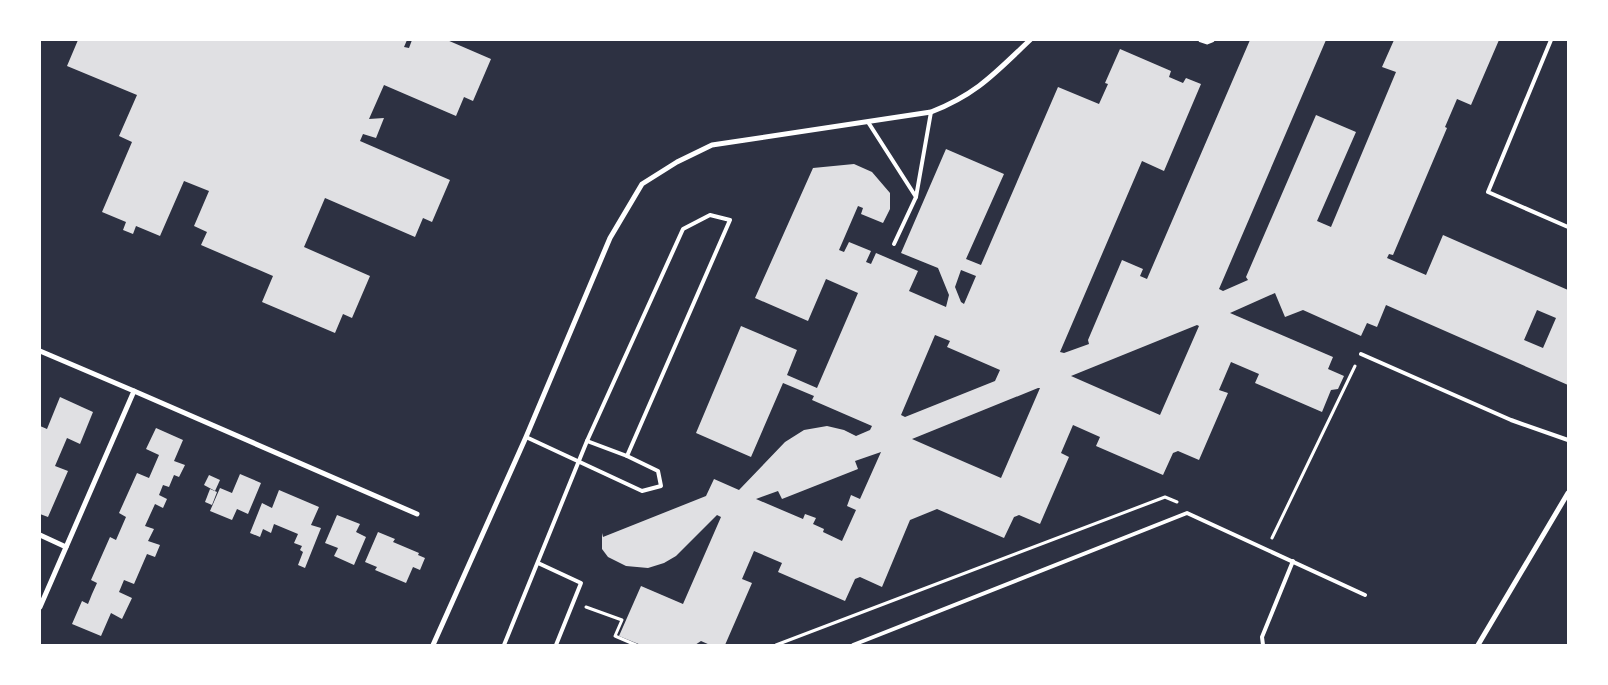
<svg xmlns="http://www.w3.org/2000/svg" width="1608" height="685" font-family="Merriweather,serif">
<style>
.building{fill:#e0e0e3;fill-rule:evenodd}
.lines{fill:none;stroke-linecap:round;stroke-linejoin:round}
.path{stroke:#fff;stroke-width:3}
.service{stroke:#fff;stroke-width:4}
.minor{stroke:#fff;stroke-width:5}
</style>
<rect width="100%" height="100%" fill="#2d3142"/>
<g class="building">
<path d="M78 40H407L404 47 409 48 412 40H447L491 59 473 101 464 97 456 116 384 85 369 119 384 118 376 138 363 134 360 141 450 180 432 222 423 218 415 237 325 198 304 247 370 276 352 318 343 314 335 333 262 302 273 276 201 245 207 232 194 226 209 191 184 181 160 236 136 226 133 234 123 230 126 222 102 212 132 142 119 136 137 95 67 66Z"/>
<path d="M1250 40H1326L1219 289 1223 291 1248 280 1246 277 1316 115 1356 132 1317 221 1331 227 1396 72 1382 67 1394 40H1499L1471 105 1457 99 1445 127 1447 128 1393 255 1389 254 1387 258 1426 275 1443 235 1568 290V385L1386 305 1377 327 1367 323 1361 336 1303 310 1285 317 1275 293 1230 313 1333 357 1328 369 1344 376 1338 389 1331 390 1322 412 1255 383 1259 374 1231 362 1219 390 1228 393 1199 460 1178 451 1173 453 1163 475 1096 446 1100 437 1073 425 1061 453 1069 457 1040 524 1019 515 1014 517 1004 538 937 509 910 520 882 587 860 577 855 579 845 601 778 572 782 563 754 551 742 579 752 583 725 645H710L701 641 695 645H641L619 636 641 586 683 604 721 517 717 515 676 556 664 563 648 568 626 566 608 557 602 549V533L603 537 706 496 714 479 739 490 785 442 804 430 827 426 844 430 856 436 870 430 872 426 812 400 814 396 783 383 751 457 696 433 741 326 797 350 787 375 817 388 858 293 826 279 808 321 755 298 813 168 854 164 872 172 890 193V209L883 223 861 214 863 208 858 206 839 250 844 252 849 242 871 251 866 262 871 264 876 253 918 271 909 291 946 307 949 295 938 268 901 253 946 149 1004 174 966 259 981 265 1058 87 1099 104 1108 84 1105 83 1120 49 1171 71 1169 77 1183 83 1186 78 1201 84 1164 171 1142 161 1060 352 1064 353 1089 344 1088 340 1122 260 1143 269 1140 276 1147 279ZM961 270 976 276 964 304 961 302 955 287ZM1537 310 1556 318 1543 348 1524 340ZM1197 325 1199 326 1160 415 1071 376ZM935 335 950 341 947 347 1000 370 995 381 905 417 901 415ZM1038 388H1040L1001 478 912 439ZM881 452 860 499 851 495 847 506 856 510 842 541 823 532 824 529 813 524 816 518 805 514 803 519 756 499 778 491 782 499 858 469 855 461Z"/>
<path d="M60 397 93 412 80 444 67 438 55 466 68 471 48 517 40 514V426L47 429Z"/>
<path d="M156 428 183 440 174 461 185 465 179 477 174 475 169 487 163 485 159 495 167 499 163 508 155 504 145 526 154 529 148 541 160 545 155 557 147 554 134 584 124 580 119 592 132 598 122 619 111 613 101 636 72 624 82 601 88 604 92 594 97 583 91 580 110 537 116 540 126 517 119 513 137 473 149 478 159 455 146 449Z"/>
<path d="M240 474 261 483 248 514 237 509 232 520 210 511 220 488 232 493Z"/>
<path d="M209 475 220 480 215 491 204 485Z"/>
<path d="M210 489 217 492 212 505 205 502Z"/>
<path d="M279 490 319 507 311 525 321 528 305 568 298 565 303 552 300 550 302 546 294 543 298 534 274 524 271 533 263 529 260 537 250 533 262 503 272 508Z"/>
<path d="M337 515 360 524 356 532 366 537 354 565 334 556 338 548 325 543Z"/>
<path d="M378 532 395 539 393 542 419 553 418 555 425 558 420 570 413 567 406 583 375 570 377 567 365 562Z"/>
</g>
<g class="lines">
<g class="path">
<path d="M1272 538 1355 366"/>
<path d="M586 607 622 620 615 636 636 645"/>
<path d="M776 645 1165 497 1177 502"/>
</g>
<g class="service">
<path d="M1551 40 1488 192 1568 227"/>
<path d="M868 122 916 197 931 112"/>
<path d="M894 244 916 197"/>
<path d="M1361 354 1511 420 1568 440"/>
<path d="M526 437 642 491 661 486 658 471 627 456 587 441"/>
<path d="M538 563 581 583 556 645"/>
<path d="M504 645 587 441 683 229 710 215 730 220 627 456"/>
<path d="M853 645 1187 513 1365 595"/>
<path d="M1263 645 1262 637 1293 561"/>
</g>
<g class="minor">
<path d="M1201 40 1207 42 1212 40"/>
<path d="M40 351 134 391 40 607"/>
<path d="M134 391 417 514"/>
<path d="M40 535 66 547"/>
<path d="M433 645 526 437 610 238 642 184 677 162 712 145 931 112C977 94 995 73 1030 40"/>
<path d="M1478 645 1568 493"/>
</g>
</g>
<rect width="1608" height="685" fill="none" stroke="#ffffff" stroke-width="82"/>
</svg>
